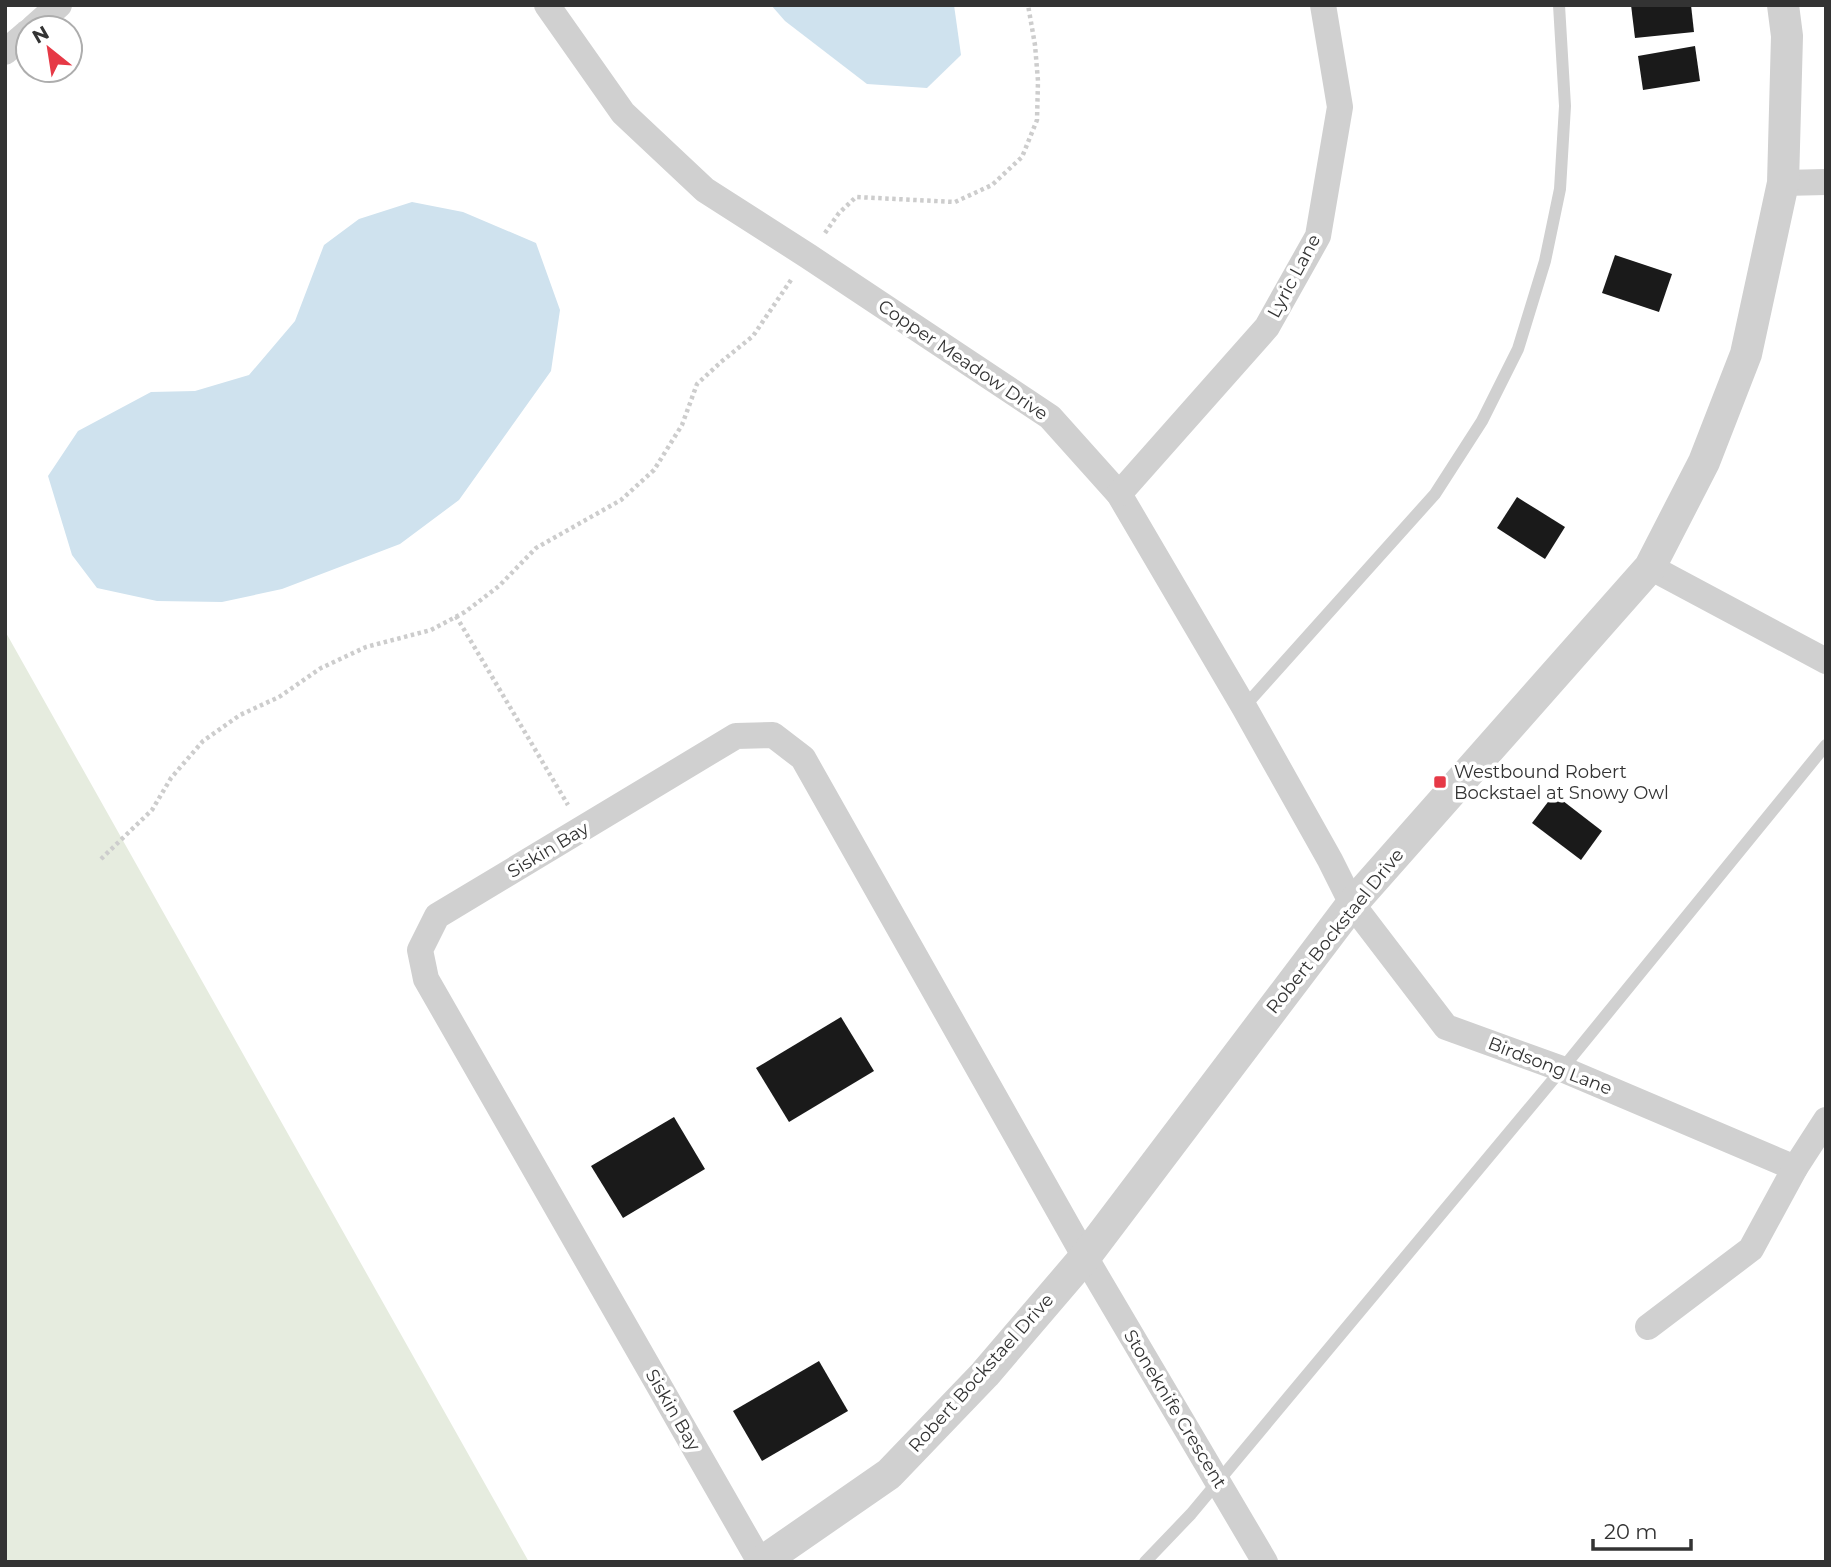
<svg xmlns="http://www.w3.org/2000/svg" width="1831" height="1567" font-family="Montserrat,sans-serif">
<style>
.green{fill:#e6ecdf}
.water{fill:#cfe2ee}
.building{fill:#1a1a1a}
.lines{fill:none;stroke-linecap:round;stroke-linejoin:round}
.path{stroke:#cdcdcd;stroke-width:4.5;stroke-dasharray:3.5 3.5;stroke-linecap:butt}
.service{stroke:#d0d0d0;stroke-width:12}
.minor{stroke:#d0d0d0;stroke-width:26}
.tertiary{stroke:#d0d0d0;stroke-width:32}
.poi-dot{fill:#e63946;stroke:#fff;stroke-width:2.5}
.labels{text-anchor:middle;stroke-width:7;stroke-linejoin:round;paint-order:stroke}
.street-label{font-size:18px;fill:#333;stroke:#fff}
.poi-label{font-size:18px;fill:#333;stroke:#fff;text-anchor:start}
</style>
<rect width="100%" height="100%" fill="#fff"/>
<path class="green" d="M5 631 529 1562H5Z"/>
<g class="water">
<path d="M771 5H954L961 55 927 88 867 84 785 21Z"/>
<path d="M412 202 463 212 536 243 560 310 551 371 459 500 400 544 282 589 222 602 157 601 97 588 72 555 48 476 78 431 151 392 195 391 249 375 295 321 324 245 359 219Z"/>
</g>
<g class="building">
<path d="M1631 5H1691L1694 32 1635 38Z"/>
<path d="M1695 46 1700 81 1643 90 1638 56Z"/>
<path d="M1615 255 1672 274 1659 312 1602 293Z"/>
<path d="M1517 497 1565 527 1545 559 1497 528Z"/>
<path d="M1554 794 1602 831 1581 860 1532 823Z"/>
<path d="M841 1017 874 1071 789 1122 756 1068Z"/>
<path d="M674 1117 705 1169 623 1218 591 1166Z"/>
<path d="M819 1361 848 1411 762 1461 733 1411Z"/>
</g>
<g class="lines">
<g class="path">
<path d="M825 233 839 213 856 197 955 202 992 185 1022 157 1037 120 1038 81 1035 45 1028 5"/>
<path d="M456 616 568 805"/>
<path d="M101 859 152 810 171 778 203 741 240 715 279 697 321 668 366 647 431 630 465 612 499 586 536 548 621 500 654 470 682 425 697 384 721 362 753 336 791 280"/>
</g>
<g class="service">
<path d="M1244 707 1435 494 1482 421 1518 349 1545 261 1560 189 1565 106 1559 5"/>
<path d="M1145 1562 1191 1514 1562 1069 1826 745"/>
</g>
<g class="minor">
<path d="M547 5 623 113 705 190 808 256 1050 417 1119 494 1244 707 1330 860 1352 904 1446 1027 1562 1069 1795 1168"/>
<path d="M33 28 59 5"/>
<path d="M5 52 28 32"/>
<path d="M1783 183 1826 182"/>
<path d="M1119 494 1267 327 1318 236 1340 107 1323 5"/>
<path d="M1650 567 1826 661"/>
<path d="M1648 1327 1751 1249 1795 1168 1826 1120"/>
<path d="M760 1562 426 979 420 950 437 916 736 736 773 735 803 758 1085 1257 1265 1562"/>
</g>
<path class="tertiary" d="M762 1562 889 1474 985 1374 1085 1257 1352 904 1650 567 1704 462 1746 354 1783 183 1787 36 1783 5"/>
</g>
<rect class="poi-dot" x="1433" y="775" width="14" height="14" rx="3.5"/>
<g class="labels">
<g class="street-label">
<text transform="translate(1294 276) rotate(-62)" y="6">Lyric Lane</text>
<text transform="translate(963 360) rotate(34)" y="6">Copper Meadow Drive</text>
<text transform="translate(548 850) rotate(-31)" y="6">Siskin Bay</text>
<text transform="translate(1335 931) rotate(-51)" y="6">Robert Bockstael Drive</text>
<text transform="translate(1550 1066) rotate(21)" y="6">Birdsong Lane</text>
<text transform="translate(981 1373) rotate(-48)" y="6">Robert Bockstael Drive</text>
<text transform="translate(1175 1409) rotate(59)" y="6">Stoneknife Crescent</text>
<text transform="translate(673 1410) rotate(60)" y="6">Siskin Bay</text>
</g>
<g class="poi-label">
<text x="1454" y="778">Westbound Robert<tspan x="1454" dy="21">Bockstael at Snowy Owl</tspan></text>
</g>
</g>
<rect width="1831" height="1567" fill="none" stroke="#333333" stroke-width="14"/>
<g transform="translate(49 49) rotate(330)"><circle r="33" fill="#ffffff" stroke="#adadad" stroke-width="2"/>
<path d="M0-5L12 26L0 18L-12 26Z" fill="#e63946"/>
<text y="-10" font-size="19" font-weight="bold" text-anchor="middle" fill="#333333">N</text>
</g>
<path d="M1593 1539v10h98v-10" fill="none" stroke="#333333" stroke-width="3.5"/>
<text x="1604" y="1539" font-size="21" fill="#333333" stroke="#ffffff" stroke-width="5" paint-order="stroke">20 m</text>
</svg>
